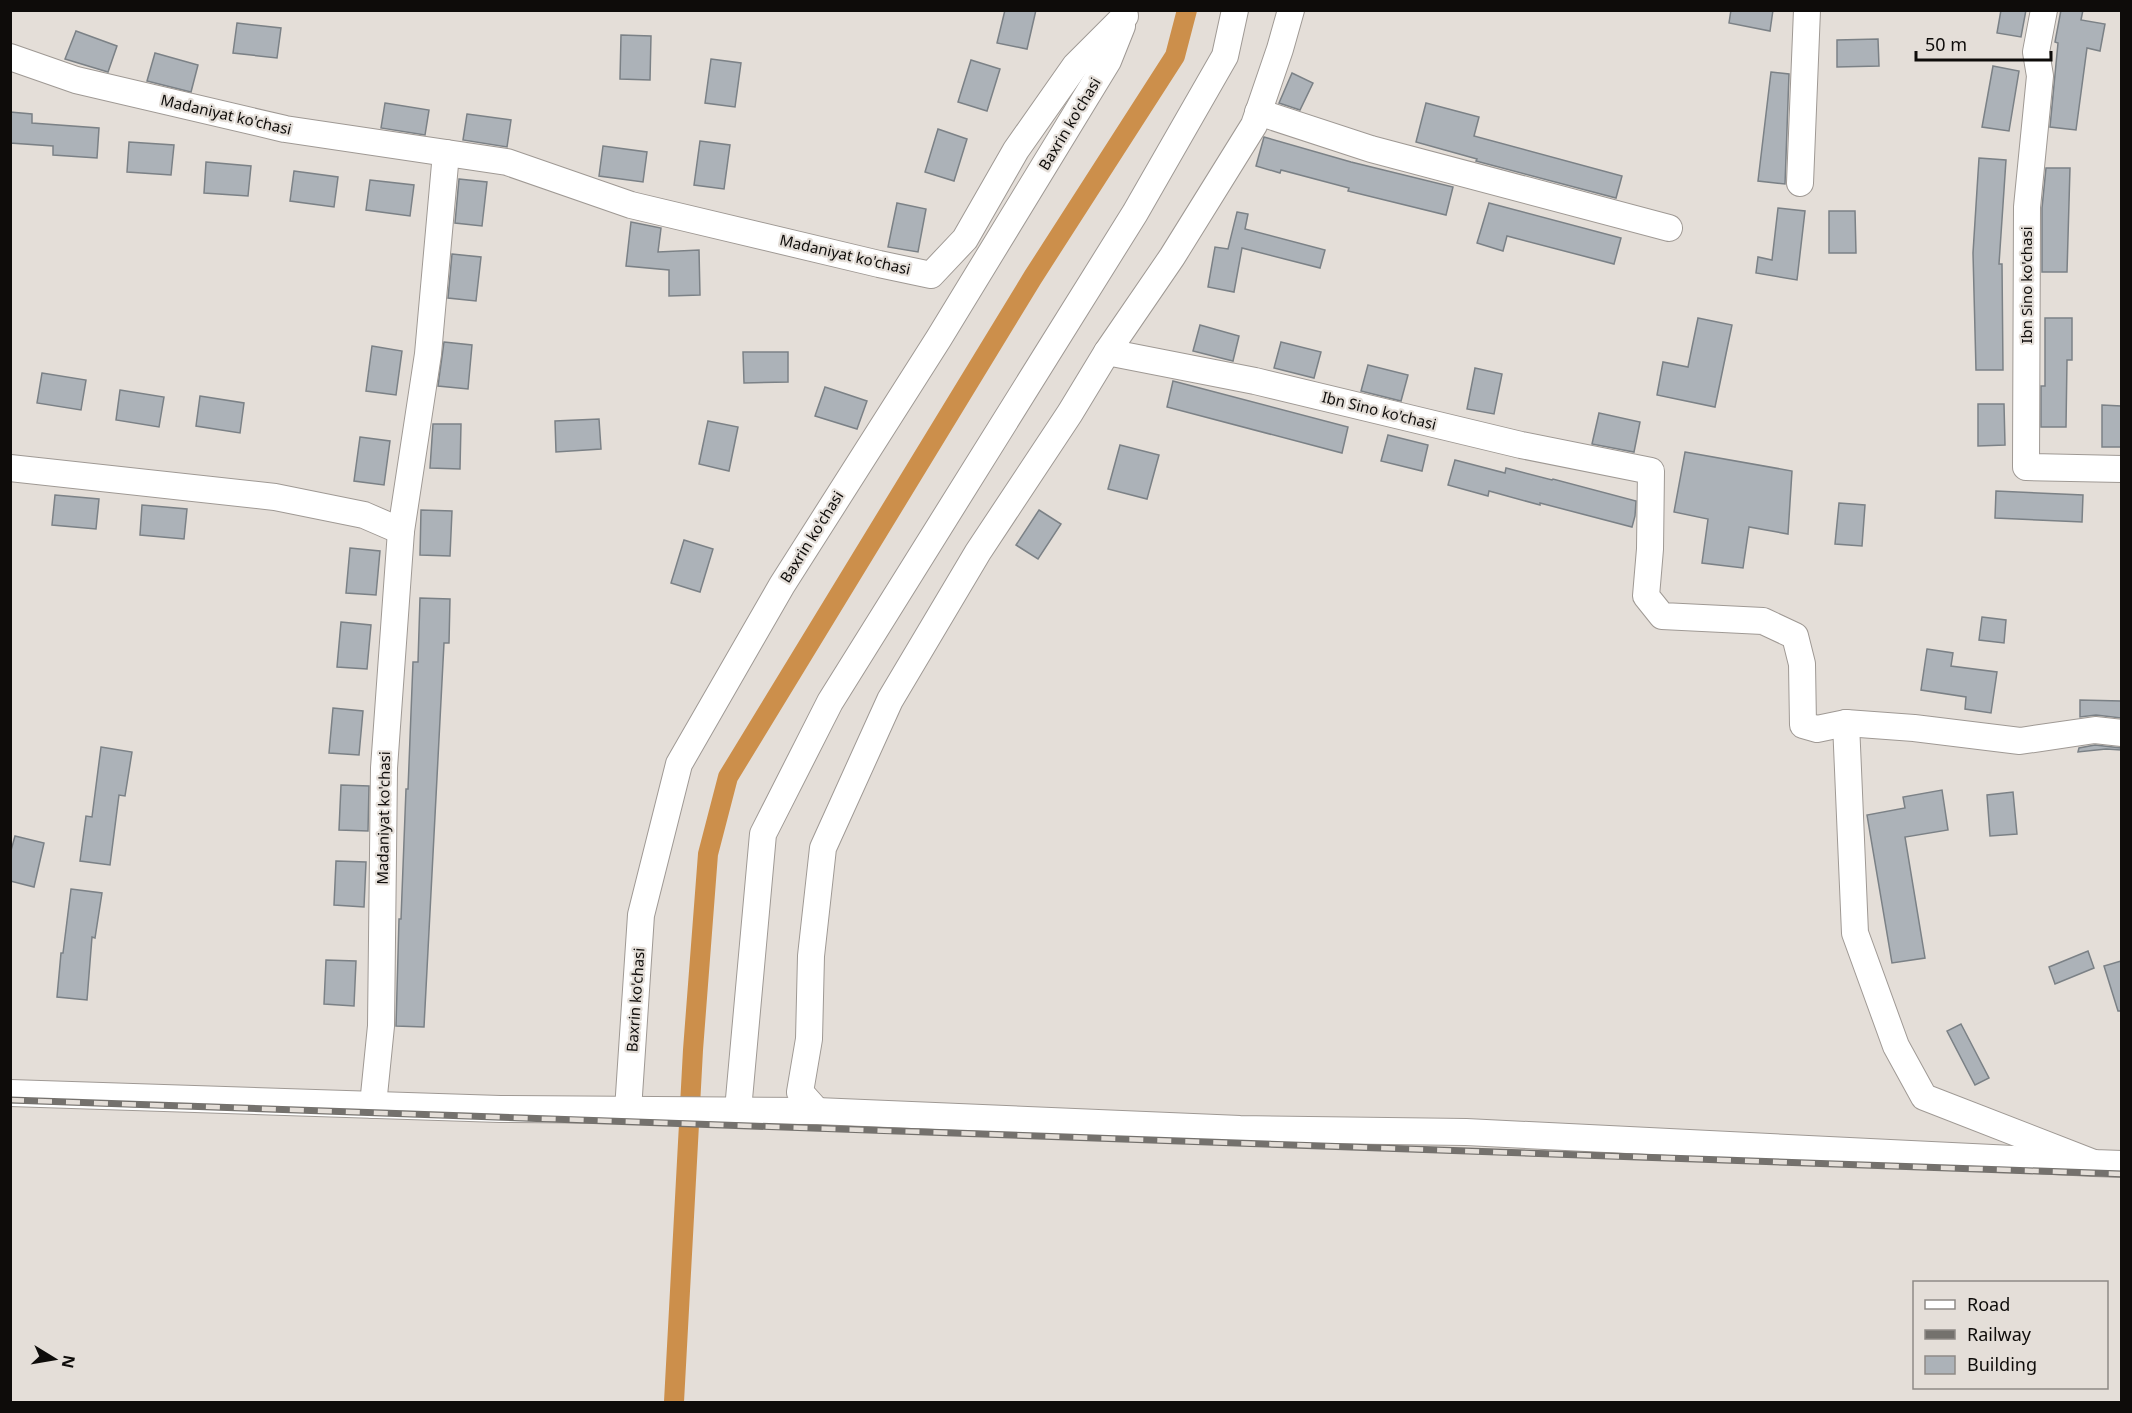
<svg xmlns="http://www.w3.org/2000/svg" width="2132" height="1413" font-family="'Noto Sans',sans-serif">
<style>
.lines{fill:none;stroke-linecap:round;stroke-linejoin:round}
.canal{stroke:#cc8f4b;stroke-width:20}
.building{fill:#acb2b8;stroke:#7b8186;stroke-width:1.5}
.minor-casing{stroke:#9f9994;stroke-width:28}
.minor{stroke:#fff;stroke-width:26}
.rail-casing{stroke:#74716d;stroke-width:7}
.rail{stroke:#e4ded8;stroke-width:4.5;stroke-dasharray:14;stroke-linecap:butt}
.labels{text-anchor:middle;stroke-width:4.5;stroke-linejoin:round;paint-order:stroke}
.street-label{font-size:15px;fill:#0e0c0a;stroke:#e4ded8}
</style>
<rect width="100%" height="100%" fill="#e4ded8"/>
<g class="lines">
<path class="canal" d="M674 1402 693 1050 708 854 728 777 1033 277 1175 56 1187 10"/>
</g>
<g class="building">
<path d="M1005 10H1036L1027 49 997 43Z"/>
<path d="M1731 10H1773L1770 31 1729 23Z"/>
<path d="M2001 10H2026L2021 37 1997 33Z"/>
<path d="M2061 10H2083L2081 20 2105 24 2100 51 2087 48 2076 130 2050 127 2058 43 2055 42Z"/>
<path d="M237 23 281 28 277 58 233 53Z"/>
<path d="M76 31 117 46 108 72 65 59Z"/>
<path d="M621 35 651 36 650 80 620 79Z"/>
<path d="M1878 39 1879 66 1837 67V40Z"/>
<path d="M155 53 198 65 191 92 147 81Z"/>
<path d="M711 59 741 63 735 107 705 103Z"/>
<path d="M971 60 1000 69 987 111 958 102Z"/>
<path d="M1993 66 2019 71 2009 131 1982 127Z"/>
<path d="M1771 72 1789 74 1785 184 1758 181Z"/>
<path d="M1292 73 1313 83 1300 110 1279 103Z"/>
<path d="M385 103 429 110 425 135 381 128Z"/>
<path d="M1426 103 1479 117 1474 136 1622 176 1616 198 1476 161 1477 159 1416 142Z"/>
<path d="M10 112 32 114V123L99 128 97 158 53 155V146L10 143Z"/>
<path d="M467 114 511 120 507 147 463 140Z"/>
<path d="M938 129 967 139 954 181 925 172Z"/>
<path d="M1264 137 1351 162 1453 187 1446 215 1348 191 1349 188 1281 170 1280 173 1256 166Z"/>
<path d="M700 141 730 145 724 189 694 185Z"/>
<path d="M129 142 174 145 171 175 127 172Z"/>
<path d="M603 146 647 152 643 182 599 176Z"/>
<path d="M1979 158 2006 160 1999 264H2002L2003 370H1976L1973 253Z"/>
<path d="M206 162 251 166 248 196 204 193Z"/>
<path d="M2046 168H2070L2067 272H2042V208Z"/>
<path d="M294 171 338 177 334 207 290 201Z"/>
<path d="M459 179 487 182 482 226 455 223Z"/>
<path d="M370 180 414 185 410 216 366 210Z"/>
<path d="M897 203 926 209 918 252 888 247Z"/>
<path d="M1489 203 1621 238 1614 264 1507 236 1503 251 1477 243Z"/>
<path d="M1778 208 1805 211 1797 280 1756 273 1758 257 1772 260Z"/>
<path d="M1829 211H1855L1856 253H1829Z"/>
<path d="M1237 212 1248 214 1245 229 1325 250 1320 268 1242 248 1234 292 1208 287 1215 247 1228 249Z"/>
<path d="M631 222 661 228 658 252 699 250 700 295 669 296V270L626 266Z"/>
<path d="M452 254 481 257 476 301 448 298Z"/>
<path d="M1698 318 1732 325 1715 407 1657 395 1663 362 1688 367Z"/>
<path d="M2045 318H2072V360H2067L2066 427H2041V386H2045Z"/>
<path d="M1200 325 1239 336 1233 361 1193 351Z"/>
<path d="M444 342 472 345 468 389 438 386Z"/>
<path d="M1281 342 1321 352 1314 378 1274 368Z"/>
<path d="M372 346 402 351 396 395 366 391Z"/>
<path d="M743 352H788V382L744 383Z"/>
<path d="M1368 365 1408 375 1401 401 1361 391Z"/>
<path d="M1475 368 1502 374 1494 414 1467 409Z"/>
<path d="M42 373 86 380 81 410 37 403Z"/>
<path d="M1173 381 1348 427 1342 453 1167 407Z"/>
<path d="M825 387 867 401 857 429 815 416Z"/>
<path d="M120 390 164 397 159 427 116 420Z"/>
<path d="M200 396 244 403 240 433 196 426Z"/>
<path d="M1978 404H2004L2005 445 1978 446Z"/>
<path d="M2102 405 2121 406V447H2102Z"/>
<path d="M1599 413 1640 422 1634 452 1592 444Z"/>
<path d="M599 419 601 449 556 452 555 421Z"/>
<path d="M708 421 738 427 729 471 699 464Z"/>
<path d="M433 424H461L460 469 430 468Z"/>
<path d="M1388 435 1428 445 1422 471 1381 461Z"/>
<path d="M360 437 390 441 384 485 354 481Z"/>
<path d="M1120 445 1159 455 1147 499 1108 489Z"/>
<path d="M1685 452 1792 471 1788 534 1749 527 1743 568 1702 563 1708 519 1674 512Z"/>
<path d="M1455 460 1505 473 1506 468 1552 480 1553 479 1636 501 1635 516 1632 527 1540 503V505L1489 491 1488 496 1448 485Z"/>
<path d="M1996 491 2083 495 2082 522 1995 518Z"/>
<path d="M55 495 99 499 96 529 52 525Z"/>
<path d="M1839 503 1865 505 1862 546 1835 544Z"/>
<path d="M142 505 187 509 184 539 140 535Z"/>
<path d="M421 510 452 511 450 556 420 555Z"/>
<path d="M1039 510 1061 524 1038 559 1016 545Z"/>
<path d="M684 540 713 549 700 592 671 583Z"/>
<path d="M350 548 380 551 376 595 346 593Z"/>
<path d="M420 598 450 599 449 643H444L424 1027 396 1026 399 919H401L406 789H408L413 662H418Z"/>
<path d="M1982 617 2006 620 2004 643 1979 640Z"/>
<path d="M341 622 371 625 367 669 337 667Z"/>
<path d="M1927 649 1953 653 1951 666 1997 672 1991 713 1965 709 1966 697 1921 690Z"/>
<path d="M2080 700 2121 701V718L2096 715 2080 717Z"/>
<path d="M333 708 363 711 359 755 329 753Z"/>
<path d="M2095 745 2121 748V750L2106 749 2078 752 2079 748Z"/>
<path d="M101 747 132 752 125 796 119 795 110 865 80 861 86 816 92 817Z"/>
<path d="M341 785 369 786 368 831 339 830Z"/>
<path d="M1942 790 1948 830 1905 837 1925 958 1892 963 1867 815 1905 808 1903 797Z"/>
<path d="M2013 792 2017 834 1990 836 1987 795Z"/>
<path d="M15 836 44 843 34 887 10 881V854Z"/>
<path d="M336 861 366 862 364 907 334 905Z"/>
<path d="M71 889 102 893 95 938 92 937 87 1000 57 997 61 953H63Z"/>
<path d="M2088 951 2094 968 2055 984 2049 967Z"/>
<path d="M326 960 356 961 354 1006 324 1004Z"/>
<path d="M2121 961V1011H2118L2104 966Z"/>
<path d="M1961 1024 1989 1078 1975 1085 1947 1031Z"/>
</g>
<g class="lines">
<defs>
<g id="minor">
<path d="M2044 10 2036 52 2040 76 2027 207 2026 467 2122 469"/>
<path d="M10 57 76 80 285 129 507 162 631 205 879 264 931 275 965 239 1016 150 1075 66 1125 16"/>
<path d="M1258 112 1371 149 1669 228"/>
<path d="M1800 183 1807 10"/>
<path d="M1107 352 1255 381 1521 445 1651 471 1650 549 1646 596 1662 616 1763 621 1795 636 1802 664 1803 725 1817 729 1846 723 1914 728 2020 741 2095 730 2122 733"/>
<path d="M10 468 275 497 364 515 401 531"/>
<path d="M1846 723 1855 933 1896 1046 1924 1097 2094 1163 2122 1164"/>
<path d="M10 1093 500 1109 817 1111 1240 1129 1466 1132 2094 1163"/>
<path d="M373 1105 381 1026 384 768 401 531 428 354 446 153"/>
<path d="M628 1110 641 915 679 764 782 585 939 338 1108 61 1122 26"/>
<path d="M738 1110 763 834 830 702 1135 213 1225 56 1235 10"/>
<path d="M817 1111 800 1092 809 1039 811 956 823 848 890 700 978 552 1070 413 1107 352 1172 257 1254 125 1280 49 1291 10"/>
</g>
</defs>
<use href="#minor" class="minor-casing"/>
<use href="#minor" class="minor"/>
<defs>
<path id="rail" d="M10 1100 2122 1174"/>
</defs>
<use href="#rail" class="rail-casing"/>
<use href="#rail" class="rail"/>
</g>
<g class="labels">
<g class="street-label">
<text transform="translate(226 115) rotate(13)" y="5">Madaniyat ko'chasi</text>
<text transform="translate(1070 124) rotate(-59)" y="5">Baxrin ko'chasi</text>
<text transform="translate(845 255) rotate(13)" y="5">Madaniyat ko'chasi</text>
<text transform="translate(2027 285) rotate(-90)" y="5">Ibn Sino ko'chasi</text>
<text transform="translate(1379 411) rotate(14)" y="5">Ibn Sino ko'chasi</text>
<text transform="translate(812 537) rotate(-58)" y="5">Baxrin ko'chasi</text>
<text transform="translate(384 818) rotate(-89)" y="5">Madaniyat ko'chasi</text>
<text transform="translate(636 1000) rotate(-86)" y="5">Baxrin ko'chasi</text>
</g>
</g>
<rect width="2132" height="1413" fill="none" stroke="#0e0c0a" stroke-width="24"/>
<rect x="1913" y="1281" width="195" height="108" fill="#e4ded8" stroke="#8e8a86" stroke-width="1.5"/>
<rect x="1925" y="1300" width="30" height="9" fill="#ffffff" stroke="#8e8a86" stroke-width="1.5"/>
<text x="1967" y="1311" font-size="18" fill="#0e0c0a">Road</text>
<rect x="1925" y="1330" width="30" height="9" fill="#74716d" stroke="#8e8a86" stroke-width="1.5"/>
<text x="1967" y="1341" font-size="18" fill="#0e0c0a">Railway</text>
<rect x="1925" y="1356" width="30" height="18" fill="#acb2b8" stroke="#8e8a86" stroke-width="1.5"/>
<text x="1967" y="1371" font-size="18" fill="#0e0c0a">Building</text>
<g transform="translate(54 1359) rotate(101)" stroke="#e4ded8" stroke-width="4.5" paint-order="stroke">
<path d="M0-4.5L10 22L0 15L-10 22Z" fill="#0e0c0a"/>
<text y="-9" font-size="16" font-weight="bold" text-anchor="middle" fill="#0e0c0a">N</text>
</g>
<path d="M1916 51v9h135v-9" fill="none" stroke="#0e0c0a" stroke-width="3"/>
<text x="1925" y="51" font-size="18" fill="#0e0c0a" stroke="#e4ded8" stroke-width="4.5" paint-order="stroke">50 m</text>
</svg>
